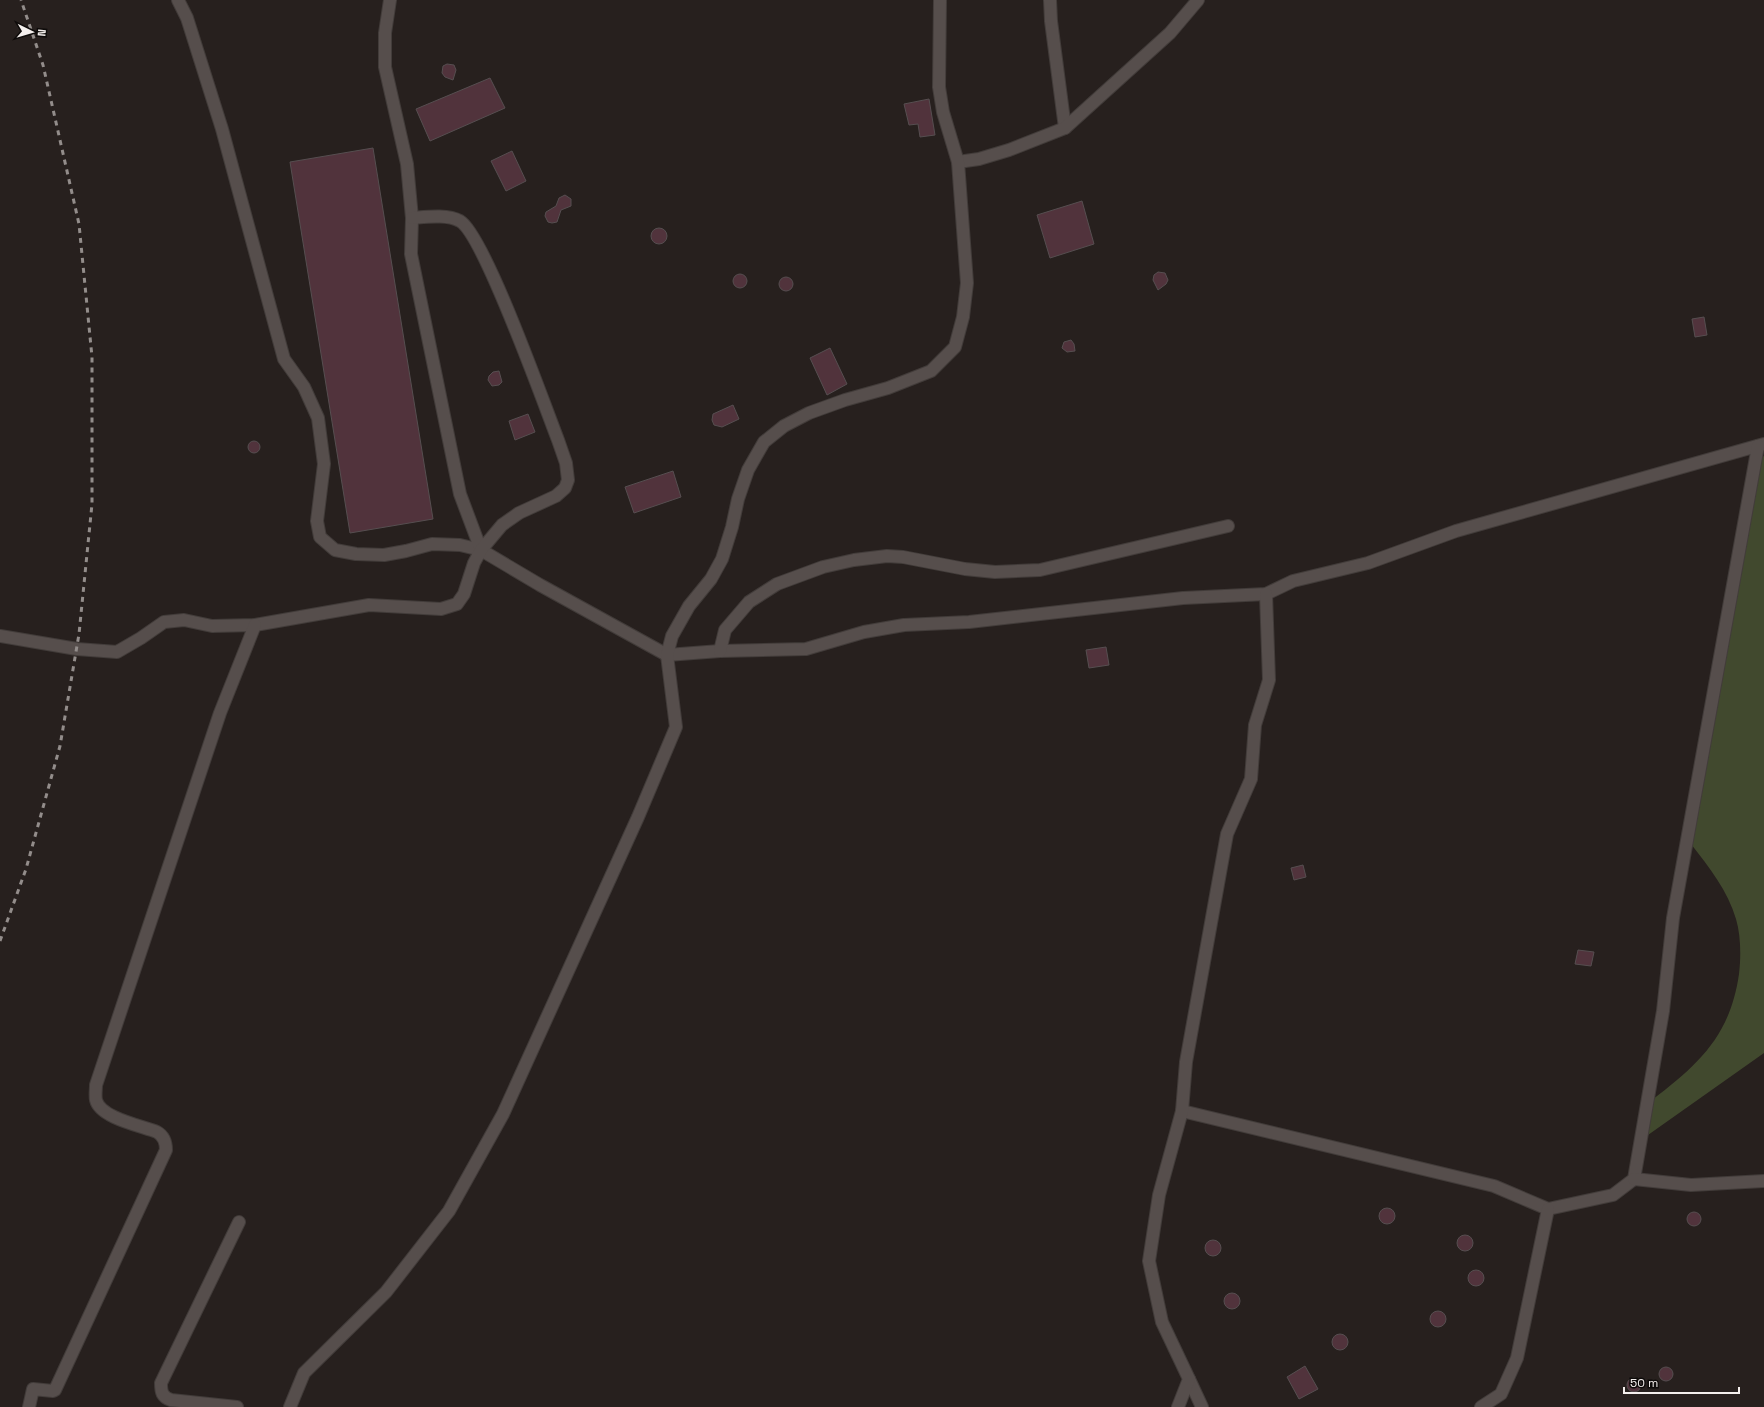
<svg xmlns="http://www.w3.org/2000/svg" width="1764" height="1407" font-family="'Space Grotesk',sans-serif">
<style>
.green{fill:#41492e}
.building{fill:#51333c;stroke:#564e50}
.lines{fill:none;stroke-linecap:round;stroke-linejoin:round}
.minor-casing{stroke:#423c3a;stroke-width:14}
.minor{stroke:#564e4c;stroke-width:12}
.rail{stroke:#938d8b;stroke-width:3;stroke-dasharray:5 5;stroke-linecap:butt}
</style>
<rect width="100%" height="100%" fill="#27201e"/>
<path class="green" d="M1764 456V1053L1648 1135 1652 1100C1699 1064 1730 1036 1739 974 1741 957 1741 936 1736 919 1728 891 1709 867 1691 844L1762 457Z"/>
<g class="building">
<path d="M447 64 454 65 456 70 453 80 445 77 442 73 443 66Z"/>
<path d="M490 78 505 108 430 141 416 109Z"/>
<path d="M929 99 935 135 920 137 918 124 909 125 904 104Z"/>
<path d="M373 148 433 519 350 533 290 162Z"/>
<path d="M512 151 526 181 506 191 491 161Z"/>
<path d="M565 195 571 199V206L561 210 557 222 552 223 548 222 545 216 546 212 556 206 559 198Z"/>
<path d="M1082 201 1094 244 1050 258 1037 215Z"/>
<circle cx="659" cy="236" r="8"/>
<path d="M1158 272 1165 273 1168 280 1166 284 1158 290 1153 280 1154 275Z"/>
<circle cx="740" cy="281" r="7"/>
<circle cx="786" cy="284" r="7"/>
<path d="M1704 317 1707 335 1695 337 1692 319Z"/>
<path d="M1071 340 1074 344 1075 351 1067 352 1062 348 1064 342Z"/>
<path d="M830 348 847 384 827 395 810 358Z"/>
<path d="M499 371 502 382 499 385 492 386 488 380 489 376 493 372Z"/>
<path d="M733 405 739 419 722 427 714 425 712 420 713 414Z"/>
<path d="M528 414 535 432 515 440 509 421Z"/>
<circle cx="254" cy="447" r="6"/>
<path d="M673 471 681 497 634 513 625 487Z"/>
<path d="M1106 647 1109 665 1089 668 1086 650Z"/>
<path d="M1303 865 1306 877 1294 880 1291 868Z"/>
<path d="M1578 950 1594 952 1591 966 1575 964Z"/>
<circle cx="1387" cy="1216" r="8"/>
<circle cx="1694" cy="1219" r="7"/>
<circle cx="1465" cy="1243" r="8"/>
<circle cx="1213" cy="1248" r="8"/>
<circle cx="1476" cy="1278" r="8"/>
<circle cx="1232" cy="1301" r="8"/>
<circle cx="1438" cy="1319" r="8"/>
<circle cx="1340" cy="1342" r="8"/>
<path d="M1305 1366 1318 1389 1299 1399 1287 1377Z"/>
<circle cx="1666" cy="1374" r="7"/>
<circle cx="1634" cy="1385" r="7"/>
</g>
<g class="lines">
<defs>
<g id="minor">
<path d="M178 0 187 18 222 129 284 359 304 387 318 418 324 464 317 521 320 537 335 550 356 554 384 555 406 551 432 544 460 545 481 550 540 585 667 655 720 651 806 649 864 632 904 625 969 622 1183 598 1266 594 1293 581 1368 563 1456 531 1764 444"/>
<path d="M390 0 385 33V67L407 164 412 218 411 254 460 494 481 550"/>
<path d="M1050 0 1051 21 1065 128"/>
<path d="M958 162 979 159 1009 150 1065 128 1170 33 1198 0"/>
<path d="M0 636 77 649 117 652 141 638 164 622 184 620 212 626 255 625 369 605 441 609 457 604 464 594 474 563 481 550 502 525 519 513 556 496 565 488 568 480 566 463 558 440C544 404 484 235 460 221 447 214 426 217 412 218"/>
<path d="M720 651 725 630 749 602 777 584 823 567 854 560 887 556 903 557 965 569 995 572 1040 570 1228 526"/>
<path d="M1182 1111 1494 1186 1548 1209 1613 1195 1634 1179 1663 1011 1673 918 1758 446"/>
<path d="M1634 1179 1691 1185 1764 1181"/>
<path d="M1189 1379 1202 1407"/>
<path d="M29 1407 33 1389 53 1391 55 1390 166 1150C166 1142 164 1136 157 1132 142 1126 100 1118 96 1100 95 1096 96 1089 96 1085L220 713 255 625"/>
<path d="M237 1407 171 1400C162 1397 161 1392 161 1383L239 1222"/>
<path d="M290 1407 304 1373 386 1292 449 1211 503 1114 638 817 676 727 667 655 672 636 689 606 711 579 722 559 732 527 738 499 748 470 764 442 784 426 809 413 845 400 888 388 931 371 955 347 963 317 967 283 958 162 943 112 939 87 940 0"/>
<path d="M1178 1407 1189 1379 1162 1322 1149 1261 1159 1195 1182 1111 1186 1062 1227 834 1251 779 1255 725 1269 680 1266 594"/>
<path d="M1481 1407 1501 1394 1517 1358 1548 1209"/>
</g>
</defs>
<use href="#minor" class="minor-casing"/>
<use href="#minor" class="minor"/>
<path class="rail" d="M0 941 26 869 60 746 79 634 92 504V357L79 224 43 65 21 0"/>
</g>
<g transform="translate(32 32) rotate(95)" stroke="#0e0b0a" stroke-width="3" paint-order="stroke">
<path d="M0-3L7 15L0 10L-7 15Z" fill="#f4efed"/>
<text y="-6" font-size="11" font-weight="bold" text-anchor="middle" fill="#f4efed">N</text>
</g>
<path d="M1624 1387v6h115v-6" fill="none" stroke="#f4efed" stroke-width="2"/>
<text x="1630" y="1387" font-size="12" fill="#f4efed" stroke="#0e0b0a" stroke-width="3" paint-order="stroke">50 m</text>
</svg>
